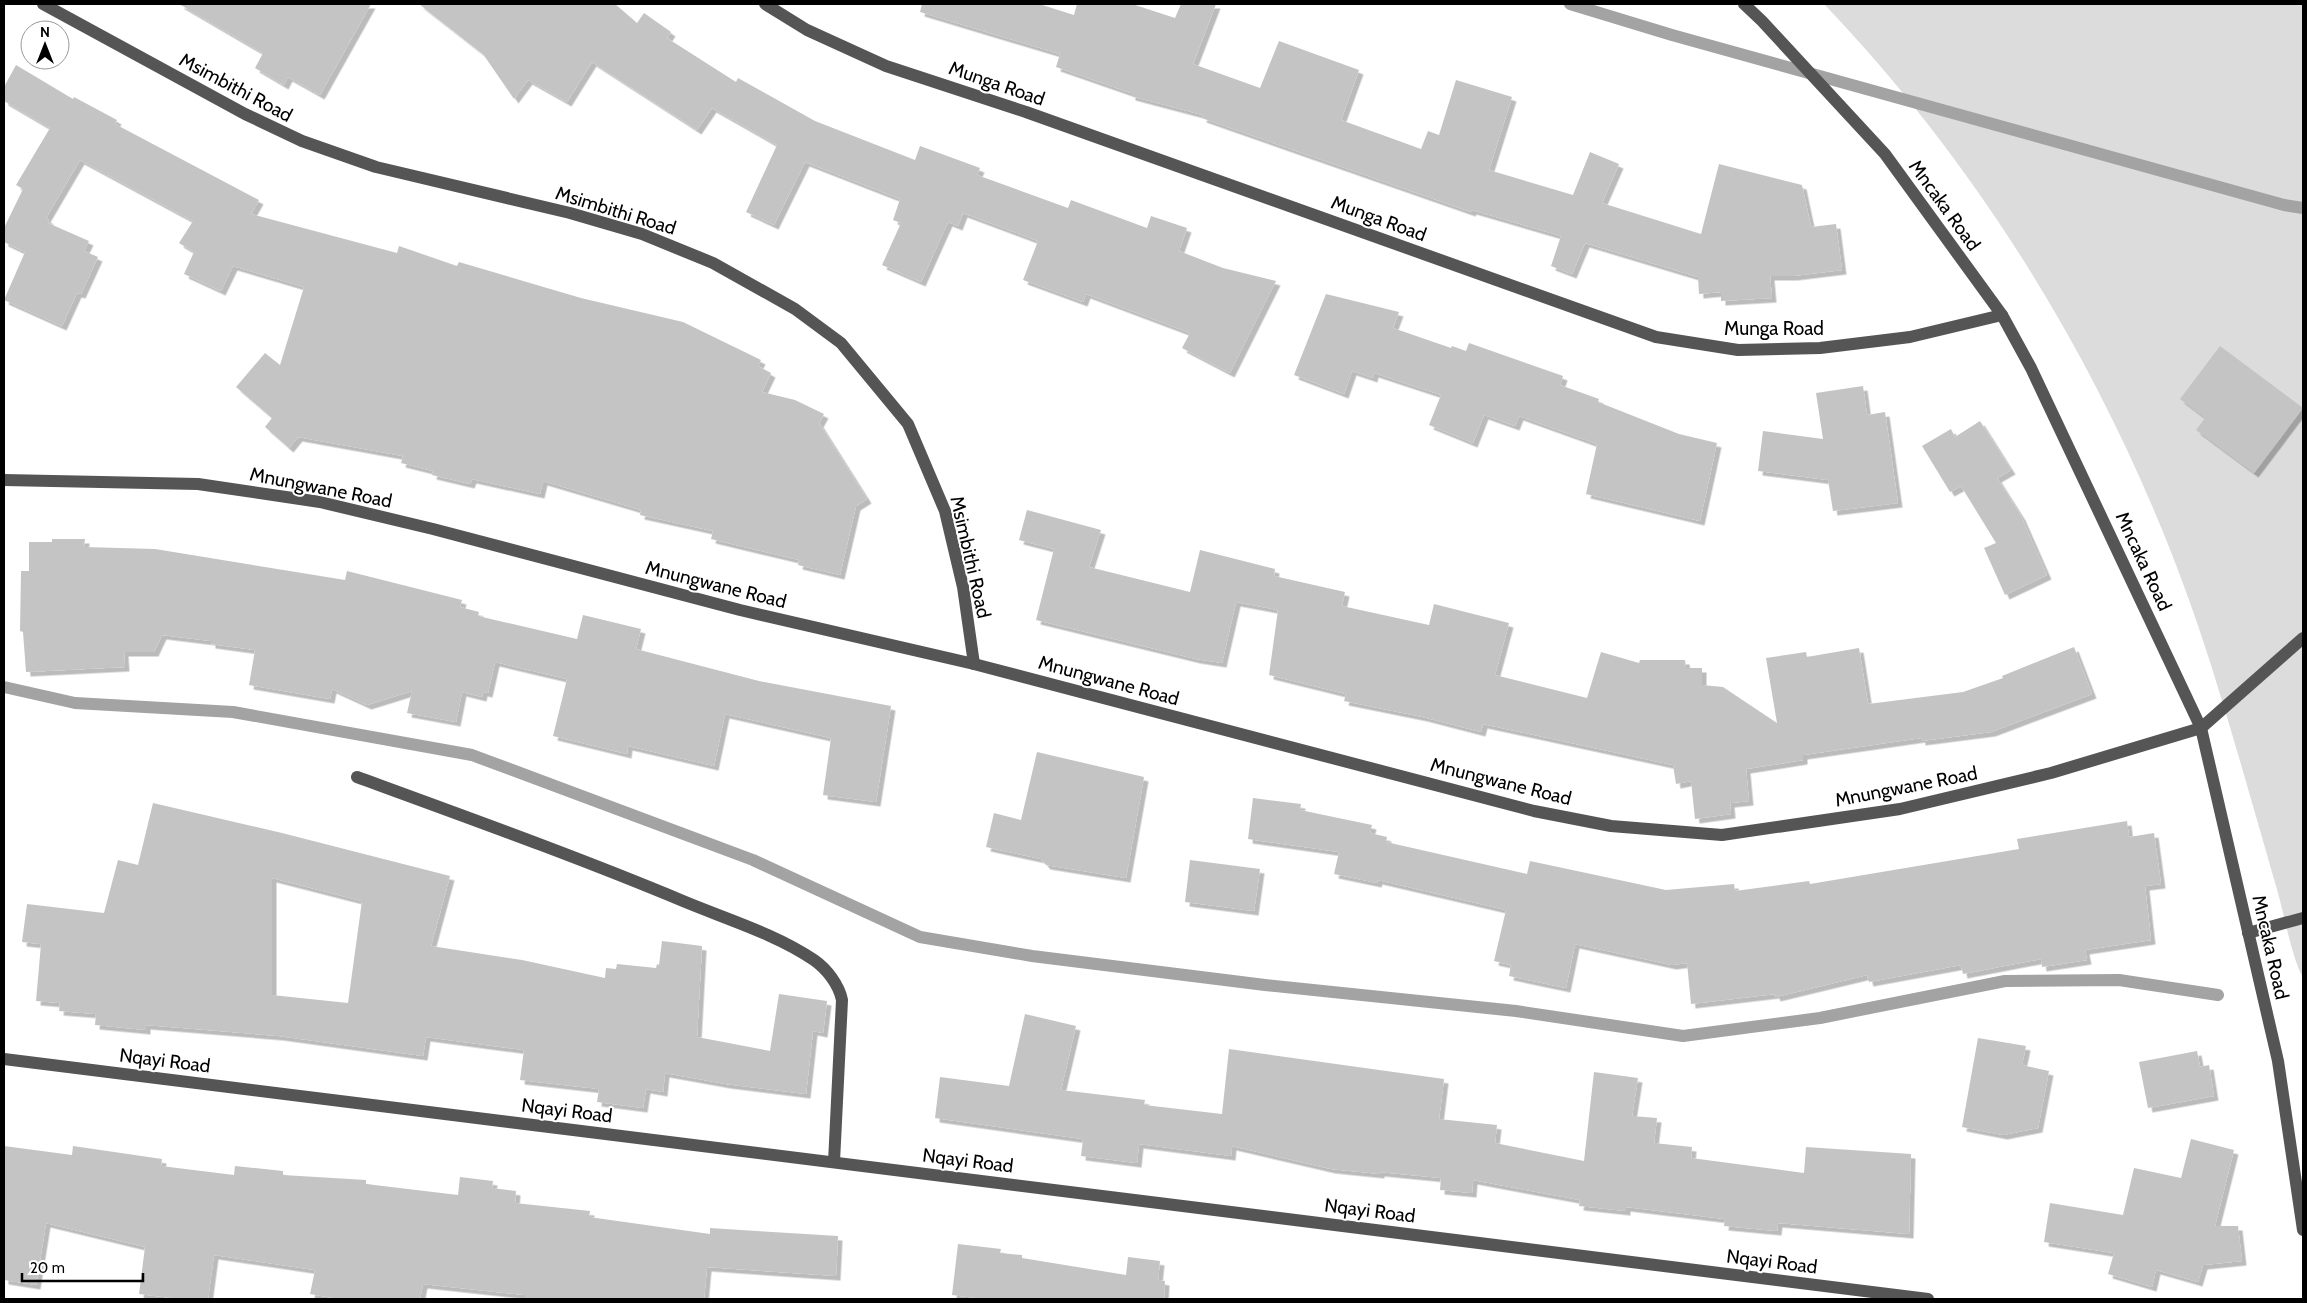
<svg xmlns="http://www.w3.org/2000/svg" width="2307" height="1303" font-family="Cabin,sans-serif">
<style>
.green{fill:#dcdcdc}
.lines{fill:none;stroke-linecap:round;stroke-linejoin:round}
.stream{stroke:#a3a3a3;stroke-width:12}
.building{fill:#c4c4c4;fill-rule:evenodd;filter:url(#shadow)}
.minor{stroke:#555;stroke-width:12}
.labels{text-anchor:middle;stroke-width:4;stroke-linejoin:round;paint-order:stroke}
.street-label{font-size:19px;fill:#000;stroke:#fff}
</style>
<defs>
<filter id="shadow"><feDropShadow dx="4.5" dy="4.5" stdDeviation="0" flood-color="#0004"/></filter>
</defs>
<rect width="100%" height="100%" fill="#fff"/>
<path class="green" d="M1824 4H2303V977C2293 962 2284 914 2278 893 2256 817 2235 741 2211 665 2134 421 2001 189 1824 4Z"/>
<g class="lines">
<g class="stream">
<path d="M1570 4 1672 35 2284 205 2303 208"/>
<path d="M4 687 75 703 233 712 472 755 753 860 920 937 1032 956 1265 985 1516 1011 1683 1036 1820 1018 2005 981 2119 980 2218 995"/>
</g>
</g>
<g class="building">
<path d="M179 4H371L320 95 288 77 284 85 255 68 263 53Z"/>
<path d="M419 4H615L637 23 644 13 671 32 667 38 736 82 738 78 815 121 915 160 920 146 980 168 977 175 1068 208 1071 200 1147 228 1151 216 1187 228 1179 251 1223 268 1276 281 1230 373 1182 348 1190 333 1086 294 1083 302 1023 280 1038 241 963 213 958 226 948 222 921 282 882 265 901 223 893 220 900 199 805 162 774 225 746 212 777 145 712 108 697 130 592 62 567 102 528 80 514 99 483 54Z"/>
<path d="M922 4H1039L1074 15 1077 4H1132L1175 18 1181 4H1216L1193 64 1260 88 1279 41 1359 70 1341 120 1421 149 1428 131 1439 135 1456 80 1512 97 1489 170 1573 195 1590 152 1619 164 1602 203 1701 234 1719 164 1802 185 1811 227 1836 224 1842 270 1793 276H1770L1772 298 1721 301V292L1699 294 1698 277 1585 243 1572 274 1551 266 1561 236 1472 210 1471 212 1202 118 1203 115 1131 96V93L1056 67 1060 54 920 12Z"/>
<path d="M16 65 73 99 74 97 117 120 115 124 259 200 251 214 397 253 399 246 457 266 459 262 581 298 683 322 761 360 758 366 771 373 762 392 795 400 824 414 819 423 867 499 856 506 840 575 798 565 799 560 711 539 713 531 640 515 641 510 543 481 540 494 472 479 470 484 432 475 433 471 401 463 403 456 298 437 289 448 265 427 272 418 236 387 265 353 280 365 304 287 233 266 221 291 184 274 194 252 179 243 193 221 80 160 46 218 49 220 48 223 89 241 84 251 98 257 81 294 77 293 62 326 4 300 25 252 4 242V228L23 189 16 185 50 128 4 101V87Z"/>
<path d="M1326 294 1399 312 1393 328 1451 348 1452 346 1466 351 1469 343 1563 376 1560 385 1599 399 1598 402 1679 434 1717 443 1700 521 1586 494 1597 444 1519 416 1515 426 1484 415 1473 443 1429 425 1441 395 1374 373 1373 378 1352 371 1344 394 1294 375Z"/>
<path d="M2220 346 2303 408 2254 473 2196 430 2205 418 2180 399Z"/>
<path d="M1863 386 1867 415 1885 412 1898 503 1833 511 1828 480 1758 471 1763 431 1823 439 1816 393Z"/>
<path d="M1980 421 2011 470 1997 478 2021 516 2047 575 2005 595 1984 548 1996 543 1961 486 1950 492 1922 446 1951 429 1955 437Z"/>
<path d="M1027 510 1101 530 1089 567 1190 592 1200 550 1275 569 1274 576 1345 592 1342 606 1429 625 1434 604 1509 623 1495 675 1587 698 1601 652 1639 663 1640 660H1685L1686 668H1702V685L1723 687 1777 723 1766 658 1806 652 1807 657 1859 648 1868 704 1963 692 2003 678 2002 676 2074 647 2092 694 1991 732 1921 741V738L1803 755V760L1746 769 1749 801 1730 803 1731 814 1695 819 1691 781 1676 784 1673 765 1483 724 1481 732 1423 717 1344 701 1346 694 1269 675 1278 610 1236 602 1222 663 1196 659 1036 620 1054 549 1019 540Z"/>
<path d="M52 539H85L84 547 155 549 345 580 347 571 462 600 460 607 479 612 478 616 577 639 583 615 641 629 636 649 759 681 891 706 876 802 823 795 831 738 725 714 714 766 628 746 627 754 553 736 567 679 495 662 488 693 483 692 482 697 462 692 456 722 407 713 412 691 367 705 332 689 330 699 249 685 255 650 211 644V641L162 635 154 652H124L125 667 26 672 23 632 20 631 21 571H29V542H52Z"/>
<path d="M1037 752 1144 777 1126 878 1046 865 1041 859 986 847 994 813 1021 820Z"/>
<path d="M1253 798 1301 804 1300 810 1372 825 1370 833 1387 837 1386 842 1527 874 1530 861 1666 890 1734 884 1735 891 1809 881 1810 884 2019 849 2017 839 2127 821 2129 837 2154 833 2161 884 2145 886 2151 940 2085 950 2087 960 2042 967 2041 959 1963 974 1961 965 1869 982 1867 975 1776 997 1775 994 1691 1004 1687 963 1672 965 1575 944 1566 988 1509 976 1511 965 1494 961 1506 910 1378 880 1377 883 1334 874 1339 852 1248 839Z"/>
<path d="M153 803 282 833 450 876 431 946 522 960 605 978 606 968 616 969 617 964 656 968 657 964 659 965 662 941 702 946 697 1037 770 1051 779 994 827 1001 823 1033 813 1031 806 1094 726 1084 665 1073 663 1092 646 1089 643 1108 597 1102 599 1089 520 1080 524 1050 426 1037 423 1056 279 1036 146 1025V1030L95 1025 96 1014 59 1011 60 1003 36 1001 41 944 22 942 27 904 104 913 118 860 138 865ZM272 878 362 901 348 1003 272 995Z"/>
<path d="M1190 860 1260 869 1254 911 1185 902Z"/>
<path d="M1025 1014 1076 1026 1061 1090 1145 1100 1144 1105 1222 1114 1229 1049 1444 1079 1439 1119 1497 1125 1495 1143 1584 1161 1594 1072 1638 1078 1632 1116 1657 1118 1654 1143 1692 1147 1691 1158 1804 1173 1806 1147 1911 1154 1909 1234 1778 1223 1777 1231 1724 1226 1725 1219 1626 1207V1211L1579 1206 1580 1200 1473 1180 1472 1193 1440 1190 1441 1178 1380 1172V1174L1331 1169 1232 1146 1231 1156 1139 1144 1137 1163 1081 1156 1083 1139 935 1118 940 1077 1009 1086Z"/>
<path d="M1978 1038 2026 1046 2022 1065 2049 1071 2038 1128 2003 1135 1962 1127Z"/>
<path d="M2197 1051 2200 1067 2209 1065 2214 1096 2148 1108 2139 1062Z"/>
<path d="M2191 1139 2234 1150 2215 1226H2238L2242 1261 2203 1265 2198 1282 2156 1270 2152 1287 2108 1274 2114 1253 2044 1242 2050 1203 2123 1215 2134 1168 2181 1178Z"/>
<path d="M4 1146 72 1155 73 1146 162 1159 161 1166 234 1175 235 1166 283 1171V1175L366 1180V1184L458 1195 460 1177 493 1181 492 1188 516 1191 515 1203 590 1211 589 1217 710 1234V1228L838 1236 836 1276 707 1267 704 1299H525V1295L423 1284 420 1299H339L310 1294 315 1270 214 1255 208 1299H180L139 1294 145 1247 46 1223 36 1285 4 1280Z"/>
<path d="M958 1244 1001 1249 1000 1253 1022 1255V1258L1126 1275 1128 1257 1160 1261 1158 1280 1165 1281 1164 1299H985L952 1295Z"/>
</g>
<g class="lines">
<g class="minor">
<path d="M43 4 245 114 302 141 376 167 570 213 642 234 713 263 795 309 841 343 908 424 945 511 963 587 974 664"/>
<path d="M765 4 807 30 886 66 1026 112 1656 337 1738 350 1820 348 1910 337 2002 315"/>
<path d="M1744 4 1762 21 1885 154 2002 315 2031 368 2201 728 2278 1061 2303 1230"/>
<path d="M4 480 198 484 320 502 433 529 740 610 974 664 1534 811 1611 826 1722 835 1900 809 2051 773 2201 728 2303 638"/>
<path d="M357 777C466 817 575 856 683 901 726 919 776 934 814 960 827 969 839 985 842 1000L834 1162"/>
<path d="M2248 933 2303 918"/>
<path d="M4 1059 1928 1299"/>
</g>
</g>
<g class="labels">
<g class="street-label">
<text transform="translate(997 83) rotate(19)" y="7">Munga Road</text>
<text transform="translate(236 87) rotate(28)" y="7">Msimbithi Road</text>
<text transform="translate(1945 205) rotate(54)" y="7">Mncaka Road</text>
<text transform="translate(616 210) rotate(17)" y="7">Msimbithi Road</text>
<text transform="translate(1379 218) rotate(20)" y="7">Munga Road</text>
<text x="1774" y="335">Munga Road</text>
<text transform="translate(321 487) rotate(11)" y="7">Mnungwane Road</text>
<text transform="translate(971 557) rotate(77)" y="7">Msimbithi Road</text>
<text transform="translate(2144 561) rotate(65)" y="7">Mncaka Road</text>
<text transform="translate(716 584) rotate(14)" y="7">Mnungwane Road</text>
<text transform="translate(1109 680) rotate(15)" y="7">Mnungwane Road</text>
<text transform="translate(1501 781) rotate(14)" y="7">Mnungwane Road</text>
<text transform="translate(1906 786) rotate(-11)" y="7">Mnungwane Road</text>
<text transform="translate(2271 947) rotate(77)" y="7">Mncaka Road</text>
<text transform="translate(165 1060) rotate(7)" y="7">Nqayi Road</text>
<text transform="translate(567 1110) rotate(7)" y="7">Nqayi Road</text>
<text transform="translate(968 1160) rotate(7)" y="7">Nqayi Road</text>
<text transform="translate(1370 1210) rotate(7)" y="7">Nqayi Road</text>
<text transform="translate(1772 1261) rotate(7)" y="7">Nqayi Road</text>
</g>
</g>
<rect width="2307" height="1303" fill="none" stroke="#000000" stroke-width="10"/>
<g transform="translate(45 45)"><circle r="24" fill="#ffffff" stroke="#999999"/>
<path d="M0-4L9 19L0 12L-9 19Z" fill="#000000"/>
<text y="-8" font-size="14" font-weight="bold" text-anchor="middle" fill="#000000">N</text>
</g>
<path d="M22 1273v8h121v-8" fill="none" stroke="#000000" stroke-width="2.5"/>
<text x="30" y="1273" font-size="15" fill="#000000" stroke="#ffffff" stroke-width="4" paint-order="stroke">20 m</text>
</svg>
